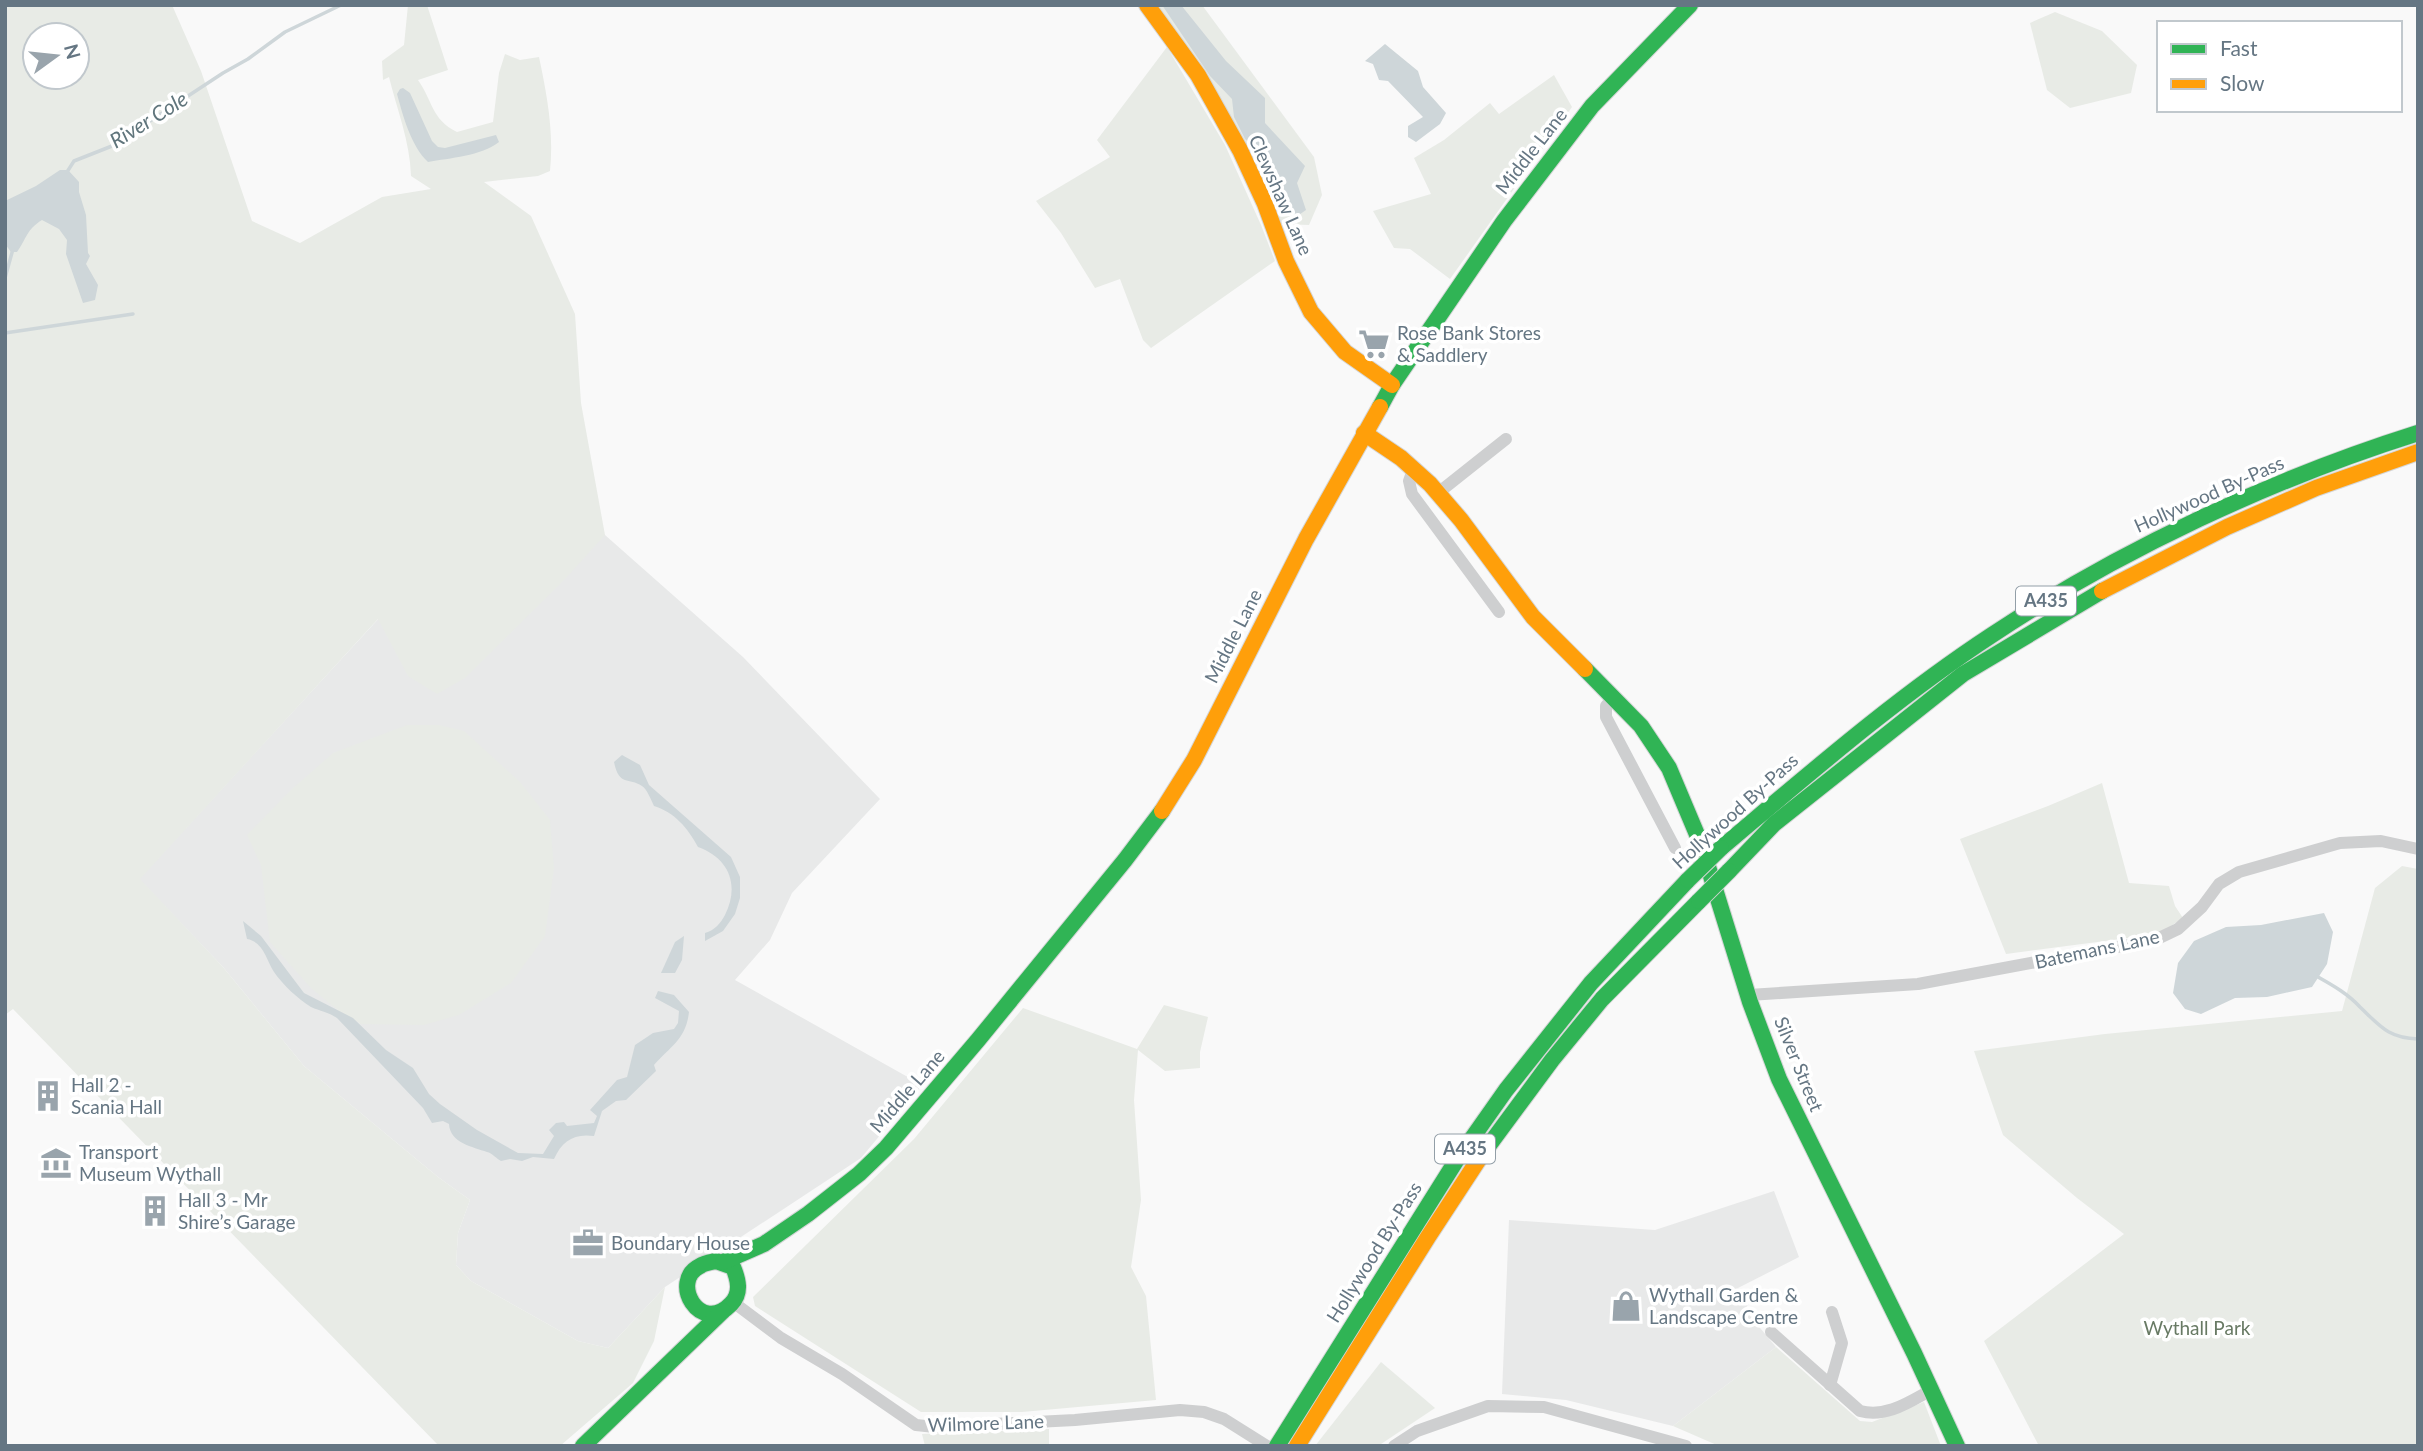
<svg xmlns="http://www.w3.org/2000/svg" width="2423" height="1451" font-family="Lato,sans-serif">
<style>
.built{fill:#e8e9e9}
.green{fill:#e8ebe6;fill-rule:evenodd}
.water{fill:#ced6d9}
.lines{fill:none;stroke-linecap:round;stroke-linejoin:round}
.stream{stroke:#ced6d9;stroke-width:3.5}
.fast-casing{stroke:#d5d6d7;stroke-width:18}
.slow-casing{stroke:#d5d6d7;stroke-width:18}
.street{stroke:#cecfd0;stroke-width:12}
.fast{stroke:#30b455;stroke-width:16}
.slow{stroke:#ff9f0a;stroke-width:16}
.fast-bridge-casing{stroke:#d5d6d6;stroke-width:18;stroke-linecap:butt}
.fast-bridge{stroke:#30b455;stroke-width:16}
.labels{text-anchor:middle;stroke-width:7;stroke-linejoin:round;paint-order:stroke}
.shield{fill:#fff;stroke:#939fa8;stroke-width:2}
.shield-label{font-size:18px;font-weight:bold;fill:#657683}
.street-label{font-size:19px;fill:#657683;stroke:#fff}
.poi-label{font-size:19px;fill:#657683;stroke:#fff;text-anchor:start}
.park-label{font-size:19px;fill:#687a64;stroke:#fff}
.water-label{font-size:21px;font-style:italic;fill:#60757c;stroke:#fff}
</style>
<rect width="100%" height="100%" fill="#f9f9f9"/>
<g class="built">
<path d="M520 465 605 535 743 657 880 799 792 893 770 940 735 980 922 1085 861 1158 665 1287 608 1348 578 1341 471 1281 456 1265 458 1233 470 1200 438 1177 304 1066 223 967 139 879Z"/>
<path d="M1774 1191 1799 1257 1738 1288 1749 1302 1745 1310 1776 1347 1673 1426 1566 1400 1502 1394 1509 1220 1655 1230Z"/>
</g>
<g class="green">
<path d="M5 5H172L201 71 252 221 300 243 382 197 431 189 411 176C410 141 397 110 389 77L383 80 382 61 404 45 408 5H427L448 70 418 80C433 101 431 119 457 132L493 122 499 73 505 54 520 60 539 57C547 95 554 132 550 171L538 176 484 182 531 216 575 314 581 403 605 535 564 580 465 678 437 694 408 676 378 619 140 879 223 967 304 1066 438 1177 470 1200 458 1233 456 1265 471 1281 578 1341 608 1348 665 1287 654 1341 633 1383 560 1446H439L13 1009 5 1015ZM35 35H77V77H35Z"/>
<path d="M1157 5H1202L1314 157 1322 195 1309 225 1281 224Z"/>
<path d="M2055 12 2102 31 2137 65 2131 93 2070 108 2047 90 2030 23Z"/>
<path d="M1167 47 1225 145 1261 225 1275 261 1151 348 1143 340 1120 279 1095 288 1061 233 1036 201 1110 157 1097 140Z"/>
<path d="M1554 75 1572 107 1450 279 1410 249 1394 248 1373 211 1431 194 1414 158 1444 140 1490 103 1499 114Z"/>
<path d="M407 725H439L464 731 520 782 550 820 554 868 545 936 511 983 459 1015 424 1025 361 1024 339 1011 311 988 270 942 261 865 247 835 291 790 333 753Z"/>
<path d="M2102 783 2129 883 2169 886 2175 906 2183 918 2159 934 2006 954 1960 839 2048 806Z"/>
<path d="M2402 866 2418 869V1446H2039L1984 1341 2124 1234 2077 1198 2003 1135 1974 1051 2105 1034 2342 1011 2375 888Z"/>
<path d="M1164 1005 1208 1017 1200 1052V1068L1165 1071 1138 1050 1134 1100 1141 1200 1131 1267 1146 1296 1156 1400 1022 1412H921L755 1306 753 1297 914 1139 1023 1008 1137 1049Z"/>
<path d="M1776 1347 1860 1421 1872 1422 1924 1402 1941 1446H1719L1673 1426Z"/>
<path d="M1381 1362 1435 1408 1378 1446H1315Z"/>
<path d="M1049 1429V1446H925L922 1434Z"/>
</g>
<g class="water">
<path d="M1162 5H1181L1226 61 1265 98V123L1305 166 1297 183 1306 210 1293 219 1274 165 1245 139 1234 117 1232 99 1210 76Z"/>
<path d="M1385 44 1418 71 1423 87 1446 113 1440 124 1416 142 1408 137V126L1423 117 1388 81 1379 80 1373 64 1365 61Z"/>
<path d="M403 88 410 93 432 141 438 147 445 148 496 135 499 142C481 156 450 158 428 162 411 146 403 116 397 94L400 89Z"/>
<path d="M60 170H68L79 182V192L86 215 88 253 90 256 86 264 98 285 95 300 83 303 66 254 67 240 59 229 42 220C26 230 27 238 17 252H11L5 244V201L36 186Z"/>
<path d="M622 755 640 765 649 785 731 857 740 877V898L735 914 723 931 705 941V933C715 930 720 924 725 915 740 885 729 858 698 847 688 828 674 812 654 806 651 800 647 789 642 786 629 777 619 787 614 762Z"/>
<path d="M2324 913 2333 932 2327 964 2312 987 2267 997 2235 998 2201 1014 2185 1009 2173 993 2178 963 2194 941 2226 927 2261 925Z"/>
<path d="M243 921 261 936 304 993 353 1018 386 1050 413 1068 429 1094 440 1104 477 1130 518 1153 543 1154 554 1136 549 1130 556 1123 564 1122 567 1126 594 1123 597 1116 590 1110 617 1080 627 1077 635 1045 653 1033 674 1029 678 1023 679 1011 655 998 658 991 674 995 689 1012C686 1039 671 1046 654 1065L656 1071 626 1100 616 1101 602 1111 594 1136C574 1133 562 1141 554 1159L533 1157 522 1161 510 1159 501 1161C497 1159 492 1153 487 1152 473 1147 450 1143 449 1124L443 1121 432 1123 423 1108 337 1018C328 1012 320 1011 311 1007 298 999 283 985 274 972 266 960 264 942 247 939Z"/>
<path d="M684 936 682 960 675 973H661L675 942Z"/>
</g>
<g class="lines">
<g class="stream">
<path d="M67 172 74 161 112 146 223 73 248 59 285 32 341 5"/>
<path d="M5 278 13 249"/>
<path d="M5 333 133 314"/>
<path d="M2318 977C2334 986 2348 994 2360 1007 2380 1026 2388 1038 2418 1039"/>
</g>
<defs>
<g id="fast">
<path d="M1380 407 1392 385 1504 221 1592 106 1690 5"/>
<path d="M1585 669 1641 726 1669 768 1701 844 1750 1002 1779 1079 1914 1353 1957 1446"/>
<path d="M1721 848C1809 774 1896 698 1992 635 2120 550 2272 479 2418 433"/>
<path d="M1729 871 1774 824 1963 674 2102 591"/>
<path d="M1481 1156 1552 1060 1602 999 1699 901"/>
<path d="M716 1261 733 1267C738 1279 742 1293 731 1304 700 1336 669 1281 700 1266 704 1263 711 1262 716 1261Z"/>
<path d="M723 1262 764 1244 808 1214 859 1174 886 1148 978 1040 1125 860 1162 811"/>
<path d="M583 1446 723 1311"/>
<path d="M1277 1446 1456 1161 1506 1090 1591 983 1688 880"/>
</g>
<g id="slow">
<path d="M1147 5 1198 75 1240 150 1265 204 1286 261 1311 312 1345 352 1392 385"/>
<path d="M1364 433 1401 458 1430 484 1461 520 1533 617 1585 669"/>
<path d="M2102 591 2227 527 2316 488 2418 452"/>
<path d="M1162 811 1194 760 1306 539 1380 407"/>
<path d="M1297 1446 1428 1237 1481 1156"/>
</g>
</defs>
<use href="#fast" class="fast-casing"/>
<use href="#slow" class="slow-casing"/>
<g class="street">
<path d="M1414 467 1409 481 1412 494 1499 612"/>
<path d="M1438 493 1506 439"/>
<path d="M1614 696 1606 706V717L1675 848"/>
<path d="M1749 995 1918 984 2155 940 2178 929 2202 907 2219 884 2239 872 2340 843 2381 841 2418 849"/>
<path d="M733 1302 781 1338 842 1374 916 1425 935 1427 1075 1420 1180 1410 1204 1412 1224 1419 1267 1446"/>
<path d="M1771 1332 1860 1411C1887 1418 1909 1402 1933 1389"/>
<path d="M1830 1385 1842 1343 1832 1312"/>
<path d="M1394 1446 1417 1431 1488 1406 1544 1407 1686 1446"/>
</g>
<use href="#fast" class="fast"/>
<use href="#slow" class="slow"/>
<defs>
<g id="fast-bridge">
<path d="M1688 880 1721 848"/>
<path d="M1699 901 1729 871"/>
</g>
</defs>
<use href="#fast-bridge" class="fast-bridge-casing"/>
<use href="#fast-bridge" class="fast-bridge"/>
</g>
<defs>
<symbol id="supermarket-bare" viewBox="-9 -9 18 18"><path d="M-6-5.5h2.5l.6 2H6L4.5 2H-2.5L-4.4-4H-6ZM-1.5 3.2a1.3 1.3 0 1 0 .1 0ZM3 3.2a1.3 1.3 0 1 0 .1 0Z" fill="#99a4ac" stroke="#fff" stroke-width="2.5" paint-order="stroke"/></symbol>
<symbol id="building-bare" viewBox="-9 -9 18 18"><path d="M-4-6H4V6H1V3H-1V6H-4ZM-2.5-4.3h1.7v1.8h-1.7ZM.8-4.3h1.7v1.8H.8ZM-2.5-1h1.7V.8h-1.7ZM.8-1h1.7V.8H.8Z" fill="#99a4ac" stroke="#fff" stroke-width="2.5" paint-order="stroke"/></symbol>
<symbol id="museum-bare" viewBox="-9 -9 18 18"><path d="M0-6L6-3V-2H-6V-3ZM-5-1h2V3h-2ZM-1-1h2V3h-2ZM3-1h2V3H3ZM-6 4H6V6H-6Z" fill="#99a4ac" stroke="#fff" stroke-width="2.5" paint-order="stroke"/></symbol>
<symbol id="office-bare" viewBox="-9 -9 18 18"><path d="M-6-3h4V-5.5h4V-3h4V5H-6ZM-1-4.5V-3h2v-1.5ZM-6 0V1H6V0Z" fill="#99a4ac" stroke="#fff" stroke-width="2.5" paint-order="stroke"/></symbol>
<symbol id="shop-bare" viewBox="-9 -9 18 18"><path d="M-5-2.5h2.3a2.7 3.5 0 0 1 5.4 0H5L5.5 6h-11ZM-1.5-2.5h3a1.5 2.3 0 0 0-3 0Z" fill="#99a4ac" stroke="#fff" stroke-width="2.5" paint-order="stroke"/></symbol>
</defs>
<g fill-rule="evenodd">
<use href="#supermarket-bare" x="1352" y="322" width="44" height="44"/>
<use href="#building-bare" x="26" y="1074" width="44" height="44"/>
<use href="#museum-bare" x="34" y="1141" width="44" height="44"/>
<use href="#building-bare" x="133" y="1189" width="44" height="44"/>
<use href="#office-bare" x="566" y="1221" width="44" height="44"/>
<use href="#shop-bare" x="1604" y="1284" width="44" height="44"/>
</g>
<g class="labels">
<g class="shield">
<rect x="2016" y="586.5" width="60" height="29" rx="5"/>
<rect x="1435" y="1134.5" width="60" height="29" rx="5"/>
</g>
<g class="shield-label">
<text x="2046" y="607">A435</text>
<text x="1465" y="1155">A435</text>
</g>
<g class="street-label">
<text transform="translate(1531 151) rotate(-52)" y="7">Middle Lane</text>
<text transform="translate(1281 195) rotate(66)" y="7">Clewshaw Lane</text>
<text transform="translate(2209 494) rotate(-24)" y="7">Hollywood By-Pass</text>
<text transform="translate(1233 636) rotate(-63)" y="7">Middle Lane</text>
<text transform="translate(1735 811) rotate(-42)" y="7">Hollywood By-Pass</text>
<text transform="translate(2097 949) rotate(-12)" y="7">Batemans Lane</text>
<text transform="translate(1799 1064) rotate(68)" y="7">Silver Street</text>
<text transform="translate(907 1091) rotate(-49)" y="7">Middle Lane</text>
<text transform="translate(1374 1252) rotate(-58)" y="7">Hollywood By-Pass</text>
<text transform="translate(986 1423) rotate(-2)" y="7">Wilmore Lane</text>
</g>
<g class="poi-label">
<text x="1397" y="340">Rose Bank Stores<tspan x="1397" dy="22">&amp; Saddlery</tspan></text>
<text x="71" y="1092">Hall 2 -<tspan x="71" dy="22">Scania Hall</tspan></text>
<text x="79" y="1159">Transport<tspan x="79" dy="22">Museum Wythall</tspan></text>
<text x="178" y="1207">Hall 3 - Mr<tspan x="178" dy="22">Shire’s Garage</tspan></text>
<text x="611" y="1250">Boundary House</text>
<text x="1649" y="1302">Wythall Garden &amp;<tspan x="1649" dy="22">Landscape Centre</tspan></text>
</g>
<g class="park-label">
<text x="2197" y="1335">Wythall Park</text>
</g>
<g class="water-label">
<text transform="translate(149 120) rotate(-32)" y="7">River Cole</text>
</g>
</g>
<rect width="2423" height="1451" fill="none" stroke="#657683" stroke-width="14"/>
<rect x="2157" y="21" width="245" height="91" fill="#ffffff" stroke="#c1c8cd" stroke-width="2"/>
<rect x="2171" y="44" width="35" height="10" fill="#30b455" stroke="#c1c8cd" stroke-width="2"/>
<text x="2220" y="56" font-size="21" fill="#657683">Fast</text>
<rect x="2171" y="79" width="35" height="10" fill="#ff9f0a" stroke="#c1c8cd" stroke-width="2"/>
<text x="2220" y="91" font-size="21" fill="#657683">Slow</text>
<g transform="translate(56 56) rotate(75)"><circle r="33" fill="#ffffff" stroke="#c1c8cd" stroke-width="2"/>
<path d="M0-5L12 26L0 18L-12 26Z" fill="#99a4ac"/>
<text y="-10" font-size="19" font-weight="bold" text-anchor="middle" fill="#657683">N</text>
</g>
</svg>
